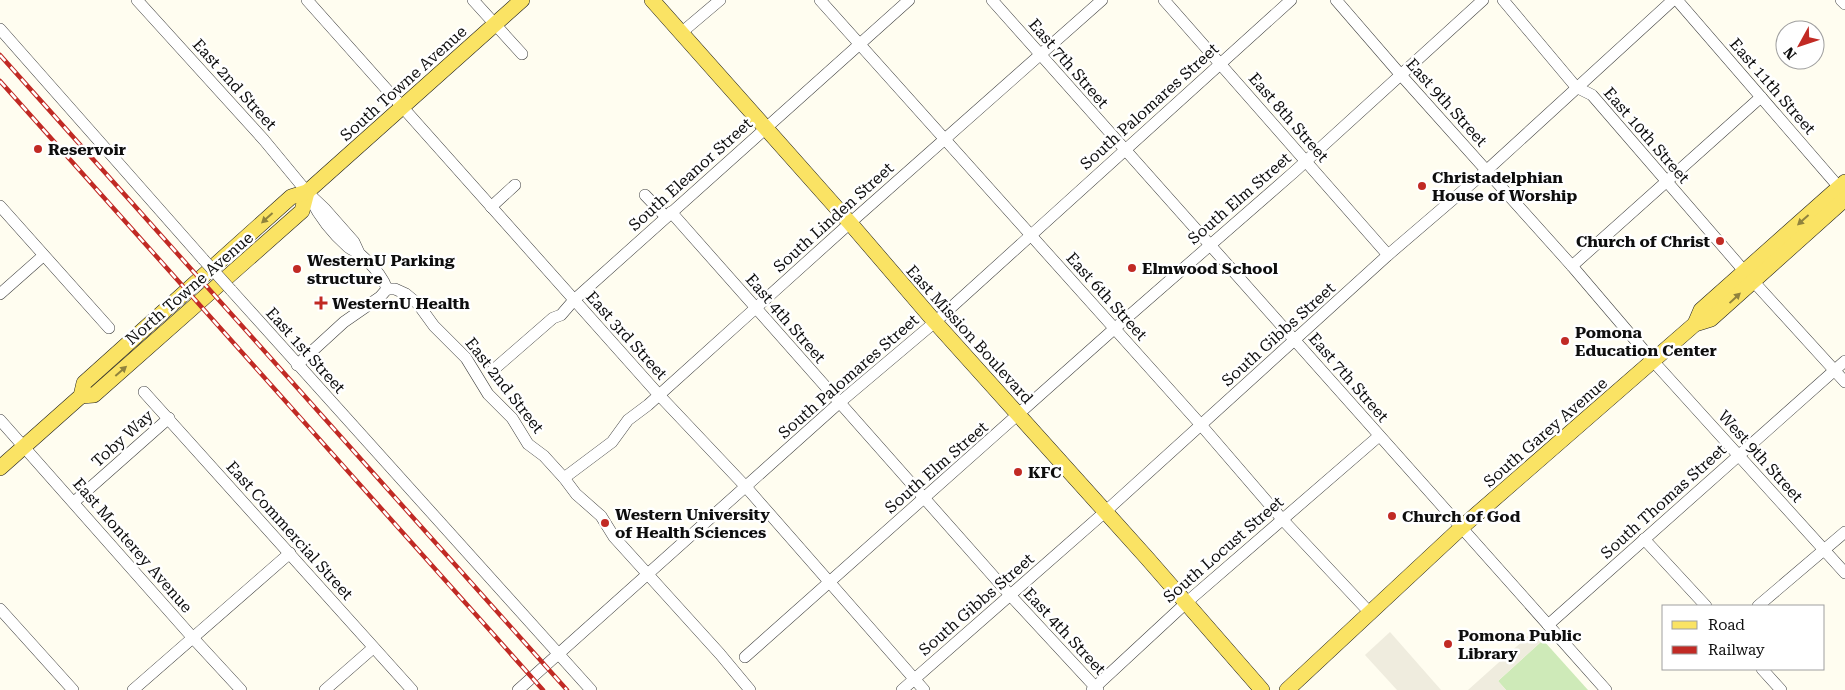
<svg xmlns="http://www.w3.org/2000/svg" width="1845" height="690" font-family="'Roboto Serif',serif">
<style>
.green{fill:#ceeab8}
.plaza{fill:#efecde}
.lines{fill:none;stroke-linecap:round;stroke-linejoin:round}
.minor-casing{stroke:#414141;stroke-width:12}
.major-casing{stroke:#1f1f1f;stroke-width:16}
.minor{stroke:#fff;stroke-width:11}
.major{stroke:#fae364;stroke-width:15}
.rail-casing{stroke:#c12a24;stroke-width:4.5}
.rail{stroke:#fff;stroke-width:2.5;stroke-dasharray:8;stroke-linecap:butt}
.minor-bridge-casing{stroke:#414141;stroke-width:12;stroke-linecap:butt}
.minor-bridge{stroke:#fff;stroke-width:11}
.oneway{fill:#90833d}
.poi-dot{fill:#c12a24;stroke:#fff;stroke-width:2}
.labels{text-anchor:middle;stroke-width:5;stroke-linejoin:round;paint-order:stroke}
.street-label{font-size:16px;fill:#0e0e0e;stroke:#fff}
.poi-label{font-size:16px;font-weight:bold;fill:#0e0e0e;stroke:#fff;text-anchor:start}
</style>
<rect width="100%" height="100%" fill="#fffdf0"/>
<path class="green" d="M1543 640 1588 690H1506L1498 681Z"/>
<g class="plaza">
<path d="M1535 630 1543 640 1498 681 1506 690H1468Z"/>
<path d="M1390 632 1441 690H1397L1365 655Z"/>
</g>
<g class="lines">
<defs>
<g id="minor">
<path d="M137 0 264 140 307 192 324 208 354 242 360 255"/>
<path d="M307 0 659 395 746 487 924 690"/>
<path d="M473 0 522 54"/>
<path d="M820 0 1201 425 1282 519 1371 614"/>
<path d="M992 0 1606 690"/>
<path d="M1164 0 1388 255"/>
<path d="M1336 0 1400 74 1572 266 1653 361 1845 573"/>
<path d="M1503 0 1576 87 1592 95 1745 272"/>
<path d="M1677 0 1844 193"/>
<path d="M1841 0 1845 4"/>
<path d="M0 29 203 259"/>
<path d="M681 33 720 0"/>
<path d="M645 195 666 217"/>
<path d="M310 198C319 216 332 233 348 247 352 250 357 252 361 255 370 263 383 277 387 289"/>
<path d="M0 206 109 328"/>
<path d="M491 207 515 185"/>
<path d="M671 212 1010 595 1098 690"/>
<path d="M1572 266 1761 97"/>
<path d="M1753 281 1845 382"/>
<path d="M387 289H395L406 294 418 304 434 326 466 358 488 394 512 418 528 444 544 456 564 478 576 494 601 516 614 537 720 654 750 690"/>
<path d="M231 290 591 690"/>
<path d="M0 294 43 256"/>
<path d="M297 365 344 322 380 297 387 289"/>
<path d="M492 371 553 318 561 315 574 300 909 0"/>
<path d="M144 392 412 690"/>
<path d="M0 420 193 638 241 690"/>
<path d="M564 478 612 442 628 420 648 405 850 223 1102 0"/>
<path d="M74 502 169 418"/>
<path d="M1644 539 1706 606"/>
<path d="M1758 606 1845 532"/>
<path d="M0 609 73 690"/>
<path d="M1548 625 1845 361"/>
<path d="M745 657 1114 329 1294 172 1483 0"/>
<path d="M1762 669 1781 690"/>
<path d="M133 690 290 553"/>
<path d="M325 690 373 648"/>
<path d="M518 690 839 403 935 322 1291 0"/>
<path d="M902 690 1106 511 1388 255 1486 171 1673 0"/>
<path d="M1092 690 1187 602 1379 436"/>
</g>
<g id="major">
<path d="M652 0 850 223 935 322 1147 558 1262 690"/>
<path d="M1695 324 1701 310 1845 182"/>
<path d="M81 396 94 395 302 211 307 192"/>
<path d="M0 468 81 396 84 383 291 197 307 192 522 0"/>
<path d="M1287 690 1462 527 1695 324 1711 319 1845 199"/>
</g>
</defs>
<use href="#minor" class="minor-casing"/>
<use href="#major" class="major-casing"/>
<use href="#minor" class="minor"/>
<use href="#major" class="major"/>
<defs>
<g id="rail">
<path d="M0 55 567 690"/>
<path d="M0 81 543 690"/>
</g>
</defs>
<use href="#rail" class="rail-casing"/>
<use href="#rail" class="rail"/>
<defs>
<path id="minor-bridge" d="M203 259 231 290"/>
</defs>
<use href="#minor-bridge" class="minor-bridge-casing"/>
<use href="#minor-bridge" class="minor-bridge"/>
</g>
<defs><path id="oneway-solid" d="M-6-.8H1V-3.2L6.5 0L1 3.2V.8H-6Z" transform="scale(1.25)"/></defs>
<g class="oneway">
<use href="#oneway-solid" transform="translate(267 218) rotate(138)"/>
<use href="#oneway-solid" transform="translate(1803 220) rotate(138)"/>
<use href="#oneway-solid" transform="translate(1735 298) rotate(-43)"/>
<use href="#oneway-solid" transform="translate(121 371) rotate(-41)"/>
</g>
<g class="poi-dot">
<circle cx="38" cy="149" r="5"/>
<circle cx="1422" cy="186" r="5"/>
<circle cx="1720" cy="241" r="5"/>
<circle cx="1132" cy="268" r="5"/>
<circle cx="297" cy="269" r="5"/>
<path d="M318.5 295.5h5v5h5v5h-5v5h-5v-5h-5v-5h5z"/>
<circle cx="1565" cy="341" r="5"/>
<circle cx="1018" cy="472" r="5"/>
<circle cx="1392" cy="516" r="5"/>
<circle cx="605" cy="523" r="5"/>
<circle cx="1448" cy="644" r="5"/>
</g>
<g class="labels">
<g class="street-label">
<text transform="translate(1069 63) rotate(49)" y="6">East 7th Street</text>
<text transform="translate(403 83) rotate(-42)" y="6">South Towne Avenue</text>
<text transform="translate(235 84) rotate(48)" y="6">East 2nd Street</text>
<text transform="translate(1773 86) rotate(49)" y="6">East 11th Street</text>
<text transform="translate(1447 102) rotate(48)" y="6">East 9th Street</text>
<text transform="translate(1149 106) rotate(-42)" y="6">South Palomares Street</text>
<text transform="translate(1289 117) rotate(49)" y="6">East 8th Street</text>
<text transform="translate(1647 135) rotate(49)" y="6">East 10th Street</text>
<text transform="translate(690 174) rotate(-42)" y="6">South Eleanor Street</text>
<text transform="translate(1239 198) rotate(-41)" y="6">South Elm Street</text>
<text transform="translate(833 217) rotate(-42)" y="6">South Linden Street</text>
<text transform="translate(189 288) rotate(-41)" y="6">North Towne Avenue</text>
<text transform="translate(1107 296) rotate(48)" y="6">East 6th Street</text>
<text transform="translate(786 318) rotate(49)" y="6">East 4th Street</text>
<text transform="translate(970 334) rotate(48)" y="6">East Mission Boulevard</text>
<text transform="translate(1278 334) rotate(-42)" y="6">South Gibbs Street</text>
<text transform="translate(627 335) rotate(48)" y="6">East 3rd Street</text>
<text transform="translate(306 350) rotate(48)" y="6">East 1st Street</text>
<text transform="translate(848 376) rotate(-41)" y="6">South Palomares Street</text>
<text transform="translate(1349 377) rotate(49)" y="6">East 7th Street</text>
<text transform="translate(505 385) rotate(52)" y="6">East 2nd Street</text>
<text transform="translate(1545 432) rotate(-41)" y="6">South Garey Avenue</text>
<text transform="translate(122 438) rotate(-42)" y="6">Toby Way</text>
<text transform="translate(1761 456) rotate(48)" y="6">West 9th Street</text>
<text transform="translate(936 467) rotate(-41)" y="6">South Elm Street</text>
<text transform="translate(1663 501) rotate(-42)" y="6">South Thomas Street</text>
<text transform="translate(290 530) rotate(48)" y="6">East Commercial Street</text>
<text transform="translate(133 545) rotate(49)" y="6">East Monterey Avenue</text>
<text transform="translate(1223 549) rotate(-41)" y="6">South Locust Street</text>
<text transform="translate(976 604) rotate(-41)" y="6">South Gibbs Street</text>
<text transform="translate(1065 631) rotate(47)" y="6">East 4th Street</text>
</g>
<g class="poi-label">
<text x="48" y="155">Reservoir</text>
<text x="1432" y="183">Christadelphian<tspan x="1432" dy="18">House of Worship</tspan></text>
<text x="1710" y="247" text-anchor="end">Church of Christ</text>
<text x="307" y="266">WesternU Parking<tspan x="307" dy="18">structure</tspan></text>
<text x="1142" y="274">Elmwood School</text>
<text x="332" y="309">WesternU Health</text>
<text x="1575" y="338">Pomona<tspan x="1575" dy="18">Education Center</tspan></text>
<text x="1028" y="478">KFC</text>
<text x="615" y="520">Western University<tspan x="615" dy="18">of Health Sciences</tspan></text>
<text x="1402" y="522">Church of God</text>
<text x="1458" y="641">Pomona Public<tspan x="1458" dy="18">Library</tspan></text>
</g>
</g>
<rect x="1662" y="605" width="162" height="65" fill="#ffffff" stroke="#9f9f9f"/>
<rect x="1672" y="621" width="25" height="8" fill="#fae364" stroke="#9f9f9f"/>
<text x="1708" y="630" font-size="15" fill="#0e0e0e">Road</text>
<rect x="1672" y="646" width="25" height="8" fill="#c12a24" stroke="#9f9f9f"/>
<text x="1708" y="655" font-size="15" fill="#0e0e0e">Railway</text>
<g transform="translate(1800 45) rotate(230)"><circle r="24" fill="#ffffff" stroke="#9f9f9f"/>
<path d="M0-4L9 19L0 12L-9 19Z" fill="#c12a24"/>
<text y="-8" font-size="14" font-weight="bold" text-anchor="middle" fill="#0e0e0e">N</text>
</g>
</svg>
